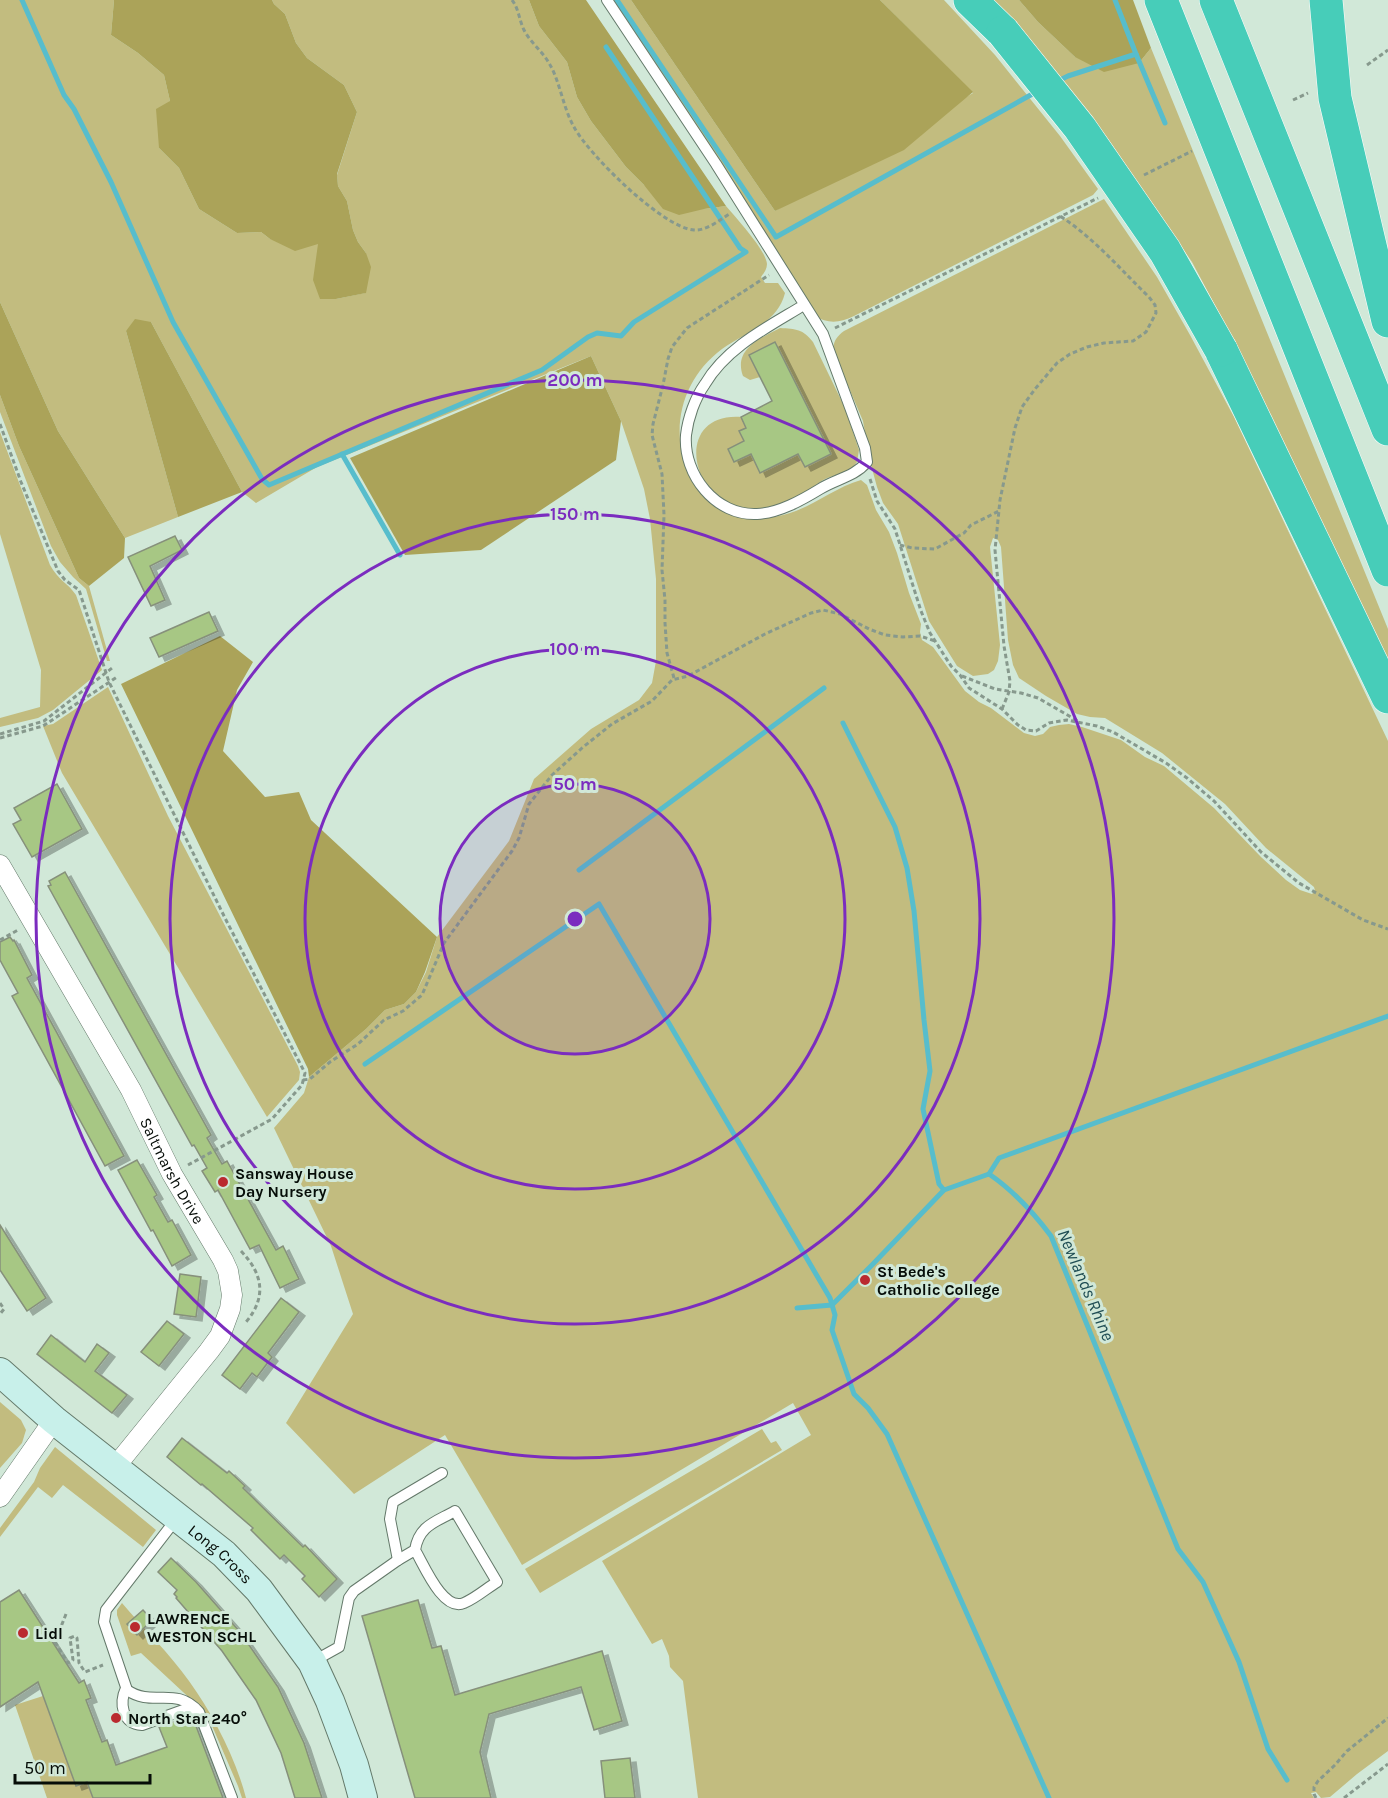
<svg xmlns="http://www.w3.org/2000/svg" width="1388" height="1798" font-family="Karla,sans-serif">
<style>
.green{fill:#c2bc7f}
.forest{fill:#aba359}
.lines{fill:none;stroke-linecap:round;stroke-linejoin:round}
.stream{stroke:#57bdcc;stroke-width:5}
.building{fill:#a7c784;stroke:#86907b;stroke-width:1.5;filter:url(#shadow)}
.lane-casing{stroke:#64796a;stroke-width:12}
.street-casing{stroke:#64796a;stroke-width:21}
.secondary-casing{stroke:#64796a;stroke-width:30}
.highway-casing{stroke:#fff;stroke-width:34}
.path{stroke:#87998d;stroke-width:3;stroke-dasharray:4.5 3;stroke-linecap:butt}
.lane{stroke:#fff;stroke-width:10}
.street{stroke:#fff;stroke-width:20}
.secondary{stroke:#c8f0ea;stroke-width:28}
.highway{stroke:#47cdb9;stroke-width:33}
.highway-bridge-casing{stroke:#fff;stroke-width:34;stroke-linecap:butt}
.highway-bridge{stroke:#47cdb9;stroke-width:33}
.ring{fill:none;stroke:#7b2cbf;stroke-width:3}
.poi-dot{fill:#ba2a2f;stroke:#d1e8d8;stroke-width:2}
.labels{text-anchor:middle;stroke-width:6;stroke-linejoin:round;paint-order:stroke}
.street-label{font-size:16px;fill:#060d08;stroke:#d1e8d8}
.poi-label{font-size:16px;font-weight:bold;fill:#060d08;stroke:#d1e8d8;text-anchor:start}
.water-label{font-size:18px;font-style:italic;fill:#204e54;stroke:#d1e8d8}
.centre{fill:#7b2cbf;stroke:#d1e8d8;stroke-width:3}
.ring-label{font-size:18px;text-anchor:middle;font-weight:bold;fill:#7b2cbf;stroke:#d1e8d8;stroke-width:6;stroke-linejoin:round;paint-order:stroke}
</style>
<defs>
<filter id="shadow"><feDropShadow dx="6" dy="4" stdDeviation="0" flood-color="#0004"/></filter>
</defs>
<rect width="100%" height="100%" fill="#d1e8d8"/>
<g class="green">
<path d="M0 0H114L111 35 138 53 164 75 170 101 159 148 179 168 199 209 237 233 261 232 270 239 318 244 320 299H336L365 293 366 253 358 242 353 230 347 201 338 186 337 175 357 112 344 85 307 58 296 43 285 14 274 4 272 0H529L539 26 567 62 577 97 591 121 626 167 644 185 704 209 726 206C736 218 766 250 767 264 767 269 764 273 761 277L765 283H778L785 293C777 324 746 332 722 349 679 381 667 437 694 483 713 518 755 524 790 513 815 505 836 487 861 480L867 485 876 510 889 532 897 553 909 593 921 624 920 632 922 640 933 647 965 691 979 702 991 708 1024 733 1035 736 1043 734 1050 727 1059 725 1069 724 1082 727 1121 740 1145 757 1164 766 1214 808 1261 857 1286 880 1300 890 1312 894 1315 891 1314 887 1266 848 1225 804 1162 753 1105 718 1090 717 1077 714 1046 696 1019 678 1013 665 1008 640 1001 547 998 540 993 538 990 547 1000 645 998 661 994 670 988 674 973 676 957 666 929 621 898 524 883 503 877 487 870 461 863 421 834 353C832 343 836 337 844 331L1104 199 1157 277 1190 335 1234 417 1388 741V1751L1357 1774 1330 1797 1321 1798 1316 1792 1311 1793 1314 1798H698L683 1681 670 1667 669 1656 662 1639 652 1644 602 1561 811 1435 793 1403 522 1565 445 1435 354 1494 286 1423 353 1314 331 1246 274 1128 304 1093 309 1077 366 1029 385 1010 404 1004 416 992 426 972 437 937 509 841 534 779 591 729 639 700 652 683 656 661V579L650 519 644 489 621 421 591 356 317 467 256 503 242 492 151 322 126 331 178 517 125 538 58 431 0 302Z"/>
<path d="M609 0H631L775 211 973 93 880 0H944L995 55 1060 136 1098 189 1093 195 854 316C839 323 829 324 814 316Z"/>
<path d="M993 0H1019L1038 22 1075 57 1139 63 1151 48 1388 629V661L1242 356 1192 262 1106 136 1051 68Z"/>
<path d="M780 328C796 329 803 329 813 342L845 408 859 450 857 462 850 471C841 474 828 476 820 482 815 485 811 491 806 494 797 498 768 509 758 509 692 516 668 412 741 417L746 428 739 431 744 441 728 449 734 462 751 454 760 473 798 454 806 467 831 454 775 342 749 355 760 377 750 380 743 376C733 349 761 338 780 328Z"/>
<path d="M0 395 19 446 79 578 89 586 110 661H107L86 589 73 577 60 562 51 546 0 412Z"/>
<path d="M0 432 50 565C58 580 68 583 76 595L102 670 53 710 38 718 0 727V718L40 707 41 670 0 534Z"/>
<path d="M108 687 168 816 298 1066 300 1072 299 1080 267 1117 62 773 43 726 53 724Z"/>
<path d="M0 1402 21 1420 26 1430 22 1443 0 1468Z"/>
<path d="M762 1429 771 1443 776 1441 782 1450 540 1593 525 1569Z"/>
<path d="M55 1447 156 1530 143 1547 63 1485 52 1498 38 1487 0 1537V1528L34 1482 40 1468Z"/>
<path d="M122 1603C144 1629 169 1653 189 1681 213 1714 236 1759 246 1798H242L238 1786 213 1728 197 1705 141 1653 131 1656 117 1615V1610Z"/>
<path d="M43 1696 76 1785 87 1782 93 1798H47L15 1705Z"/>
</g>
<g class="forest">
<path d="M114 0H272L274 4 285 14 296 43 307 58 344 85 357 112 337 174 338 186 347 201 353 230 358 242 366 253 371 267 366 293 336 299H320L313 280 318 244 295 251 270 239 261 232 237 233 199 209 179 168 159 148 156 109 170 101 164 75 138 53 111 35Z"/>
<path d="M529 0H586L726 206 704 209 679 215 663 209 644 185 626 167 591 121 577 97 567 62 539 26Z"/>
<path d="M631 0H880L973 92 904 150 775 211Z"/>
<path d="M1019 0H1133L1151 48 1139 63 1104 72 1075 57 1038 22Z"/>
<path d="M0 302 58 431 125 538 124 558 89 586 79 578 19 446 0 395Z"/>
<path d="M135 319 151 322 242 492 178 517 126 331Z"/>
<path d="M591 356 621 421 616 460 481 550 405 555 350 458Z"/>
<path d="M220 636 253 662 237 690 223 751 265 797 299 792 311 820 437 937 425 972 416 992 404 1004 385 1010 366 1029 309 1077 308 1069 121 684Z"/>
</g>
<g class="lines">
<g class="stream">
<path d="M22 0 64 95 74 109 111 182 173 322 262 479 269 485 542 370 588 337 597 333 621 336 634 322 746 252 740 248 606 47"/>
<path d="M617 0 776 237 1036 92"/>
<path d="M1136 54 1165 123"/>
<path d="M1058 81 1068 76 1136 54 1115 0"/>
<path d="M342 454 400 555"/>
<path d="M843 723 895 827 907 868 914 911 924 1020 930 1071 923 1109 939 1184 944 1190 989 1174C1014 1191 1033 1212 1051 1236L1178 1549 1203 1582 1239 1662 1268 1749 1287 1780"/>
<path d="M579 870 824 688"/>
<path d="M365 1064 599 904 830 1298 835 1315 832 1330 854 1394 868 1408 887 1434 1049 1798"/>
<path d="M989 1174 999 1158 1388 1016"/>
<path d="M797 1308 832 1305 872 1265 944 1190"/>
</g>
</g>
<g class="building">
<path d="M775 342 831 454 805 467 798 454 760 473 751 454 734 462 728 449 744 441 739 431 746 428 741 417 772 401 749 355Z"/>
<path d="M175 536 182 550 150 566 165 600 151 606 128 557Z"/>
<path d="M209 612 218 631 159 657 150 638Z"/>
<path d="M57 784 82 829 32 857 13 824 21 820 14 808Z"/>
<path d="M65 872 211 1135 207 1138 222 1164 227 1161 276 1250 283 1246 299 1279 280 1288 259 1245 250 1249 218 1190 215 1192 202 1171 207 1168 194 1145 192 1146 48 886 51 885 49 881Z"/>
<path d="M10 937 13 941 14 940 32 975 27 978 124 1156 105 1166 12 996 18 993 0 960V942Z"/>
<path d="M137 1160 157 1195 154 1197 168 1222 172 1220 191 1255 172 1266 153 1230 151 1231 118 1170Z"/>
<path d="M0 1225 46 1298 27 1311 0 1270Z"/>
<path d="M180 1274 201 1277 196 1317 174 1314Z"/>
<path d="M281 1298 299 1312 268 1353 272 1357 257 1377 252 1373 240 1389 222 1375Z"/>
<path d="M167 1321 184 1334 159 1366 141 1352Z"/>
<path d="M51 1335 85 1362 97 1344 109 1353 95 1371 127 1395 112 1413 37 1354Z"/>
<path d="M182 1438 227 1473 229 1471 245 1486 243 1488 303 1547 305 1545 337 1579 319 1597 302 1579 305 1576 284 1555 280 1559 251 1530 253 1528 202 1484 201 1485 167 1457Z"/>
<path d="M171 1558 196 1582 240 1632 278 1687 304 1743 322 1798H295L281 1753 256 1700 222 1651 176 1598 177 1597 174 1594 177 1590 158 1572Z"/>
<path d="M19 1590 79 1683 84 1680 91 1698 86 1700 102 1742 107 1740 116 1765 167 1747 159 1727 189 1716 193 1718 223 1798H93L87 1782 76 1786 38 1682 0 1707V1602Z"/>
<path d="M418 1600 432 1648 441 1646 455 1695 602 1651 622 1721 594 1730 581 1687 489 1714 480 1752 491 1798H415L362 1616Z"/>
<path d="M143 1610 152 1620 137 1635 127 1624Z"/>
<path d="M630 1758 635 1798H605L601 1761Z"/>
</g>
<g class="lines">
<defs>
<g id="lane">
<path d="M607 0 716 164 823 334 865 448 867 462C854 477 836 479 820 489 802 500 779 513 757 514 716 516 683 475 686 435 688 418 695 398 705 384 727 347 768 327 804 305"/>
<path d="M177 1518 106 1610 104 1622 127 1690C153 1708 175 1685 199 1712L232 1798"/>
<path d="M398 1560 390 1519 393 1502 442 1473"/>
<path d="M312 1662 339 1647 349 1598 354 1591 398 1560 415 1550C419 1525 436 1522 455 1511L497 1582C487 1588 476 1598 464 1603 443 1612 424 1565 415 1550"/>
<path d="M126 1688C119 1703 122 1724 142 1725L189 1708 197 1711"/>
</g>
<g id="street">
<path id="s1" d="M0 865 131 1090 172 1174 223 1260 228 1271 232 1295 230 1309 220 1336 209 1351 115 1467"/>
<path d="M0 1497 54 1420"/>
</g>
<g id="secondary">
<path id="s2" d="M0 1372 54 1420 224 1554 259 1590 312 1662 330 1701 354 1765 363 1798"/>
</g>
<g id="highway">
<path d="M970 0 1003 32"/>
<path d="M1161 0 1388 570"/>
<path d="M1216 0 1388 429"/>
<path d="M1326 0 1335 98 1388 321"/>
<path d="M1221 350 1388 697"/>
</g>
</defs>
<use href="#lane" class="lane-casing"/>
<use href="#street" class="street-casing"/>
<use href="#secondary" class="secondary-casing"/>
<use href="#highway" class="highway-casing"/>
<g class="path">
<path d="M512 0C519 9 519 20 524 30 530 42 542 51 549 63 560 81 563 108 574 127 589 155 663 228 694 230 707 231 721 219 731 213"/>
<path d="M1367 65 1388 50"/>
<path d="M1293 100 1308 93"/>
<path d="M1144 175 1192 151"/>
<path d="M835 328 1098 198"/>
<path d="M0 424 21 482 58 571 65 580 79 590 109 682 226 920 305 1073 302 1085 272 1119 188 1165"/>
<path d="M870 479 877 501 895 529 921 611 930 633 951 666 960 675 969 688 1002 709 1018 725 1026 730 1036 731 1049 723 1067 720 1097 726 1113 732 1166 763 1187 778 1214 801 1261 852 1299 883 1363 920 1388 929"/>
<path d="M900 545 912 548 935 549 964 533 971 525 999 511"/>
<path d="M962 676 995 689 1021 693 1038 698 1078 721"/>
<path d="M674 678 667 653 665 623V600L662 570 664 515 662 474 652 435 653 424 663 385 668 359 672 347 687 328 769 275"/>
<path d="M1002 709 1009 692 1010 681 1004 646 995 550 1000 500 1015 428 1022 407 1035 389 1057 363 1070 354 1087 347 1104 343 1133 341 1146 332 1156 313 1155 305 1149 297C1120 269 1094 238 1060 216"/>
<path d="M0 734 44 721 112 668"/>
<path d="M0 738 43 726 117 677"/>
<path d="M0 940 18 930"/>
<path d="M303 1080 310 1079 330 1062 358 1044 384 1020 403 1011 422 995 444 943 512 851 519 838 529 804 552 775 582 748 612 724 652 701 672 680 688 676 765 634 811 613 823 610 840 614 869 629 885 635 903 637 920 636 935 641"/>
<path d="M241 1251C263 1274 267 1297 246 1322"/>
<path d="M0 1303 4 1309 0 1314"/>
<path d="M66 1614 55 1642 68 1663 73 1660 70 1638 75 1636 77 1638 79 1663 85 1672 103 1665"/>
<path d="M1316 1798 1314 1794V1787L1318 1781 1335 1765 1347 1751 1388 1718"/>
<path d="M1344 1798 1388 1764"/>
</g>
<use href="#lane" class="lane"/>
<use href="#street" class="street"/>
<use href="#secondary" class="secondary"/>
<use href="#highway" class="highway"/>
<defs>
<path id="highway-bridge" d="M1003 32 1080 128 1165 251 1221 350"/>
</defs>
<use href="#highway-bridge" class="highway-bridge-casing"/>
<use href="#highway-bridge" class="highway-bridge"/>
</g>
<circle cx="575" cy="919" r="135" fill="#7b2cbf" fill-opacity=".12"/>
<g class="ring">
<circle cx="575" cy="919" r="135"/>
<circle cx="575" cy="919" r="270"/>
<circle cx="575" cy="919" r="405"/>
<circle cx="575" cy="919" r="539"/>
</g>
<g class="poi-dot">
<circle cx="223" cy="1182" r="6"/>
<circle cx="865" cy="1280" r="6"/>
<circle cx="135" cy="1627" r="6"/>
<circle cx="23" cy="1633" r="6"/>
<circle cx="116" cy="1718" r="6"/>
</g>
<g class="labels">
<g class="street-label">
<text dy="6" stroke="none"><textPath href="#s1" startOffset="351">Saltmarsh Drive</textPath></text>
<text dy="6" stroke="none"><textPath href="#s2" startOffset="286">Long Cross</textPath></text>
</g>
<g class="poi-label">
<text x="235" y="1179">Sansway House<tspan x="235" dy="18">Day Nursery</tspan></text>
<text x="877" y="1277">St Bede's<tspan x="877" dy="18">Catholic College</tspan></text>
<text x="147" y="1624">LAWRENCE<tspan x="147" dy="18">WESTON SCHL</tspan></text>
<text x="35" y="1639">Lidl</text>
<text x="128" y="1724">North Star 240°</text>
</g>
<g class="water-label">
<text transform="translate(1086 1285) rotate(67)" y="6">Newlands Rhine</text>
</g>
</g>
<circle cx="575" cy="919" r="9" class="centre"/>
<g class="ring-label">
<text x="575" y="386">200 m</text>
<text x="575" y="520">150 m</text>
<text x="575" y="655">100 m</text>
<text x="575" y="790">50 m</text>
</g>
<path d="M15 1774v9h135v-9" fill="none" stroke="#060d08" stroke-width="3"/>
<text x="24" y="1774" font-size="18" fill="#060d08" stroke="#d1e8d8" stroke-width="4.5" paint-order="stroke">50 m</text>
</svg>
